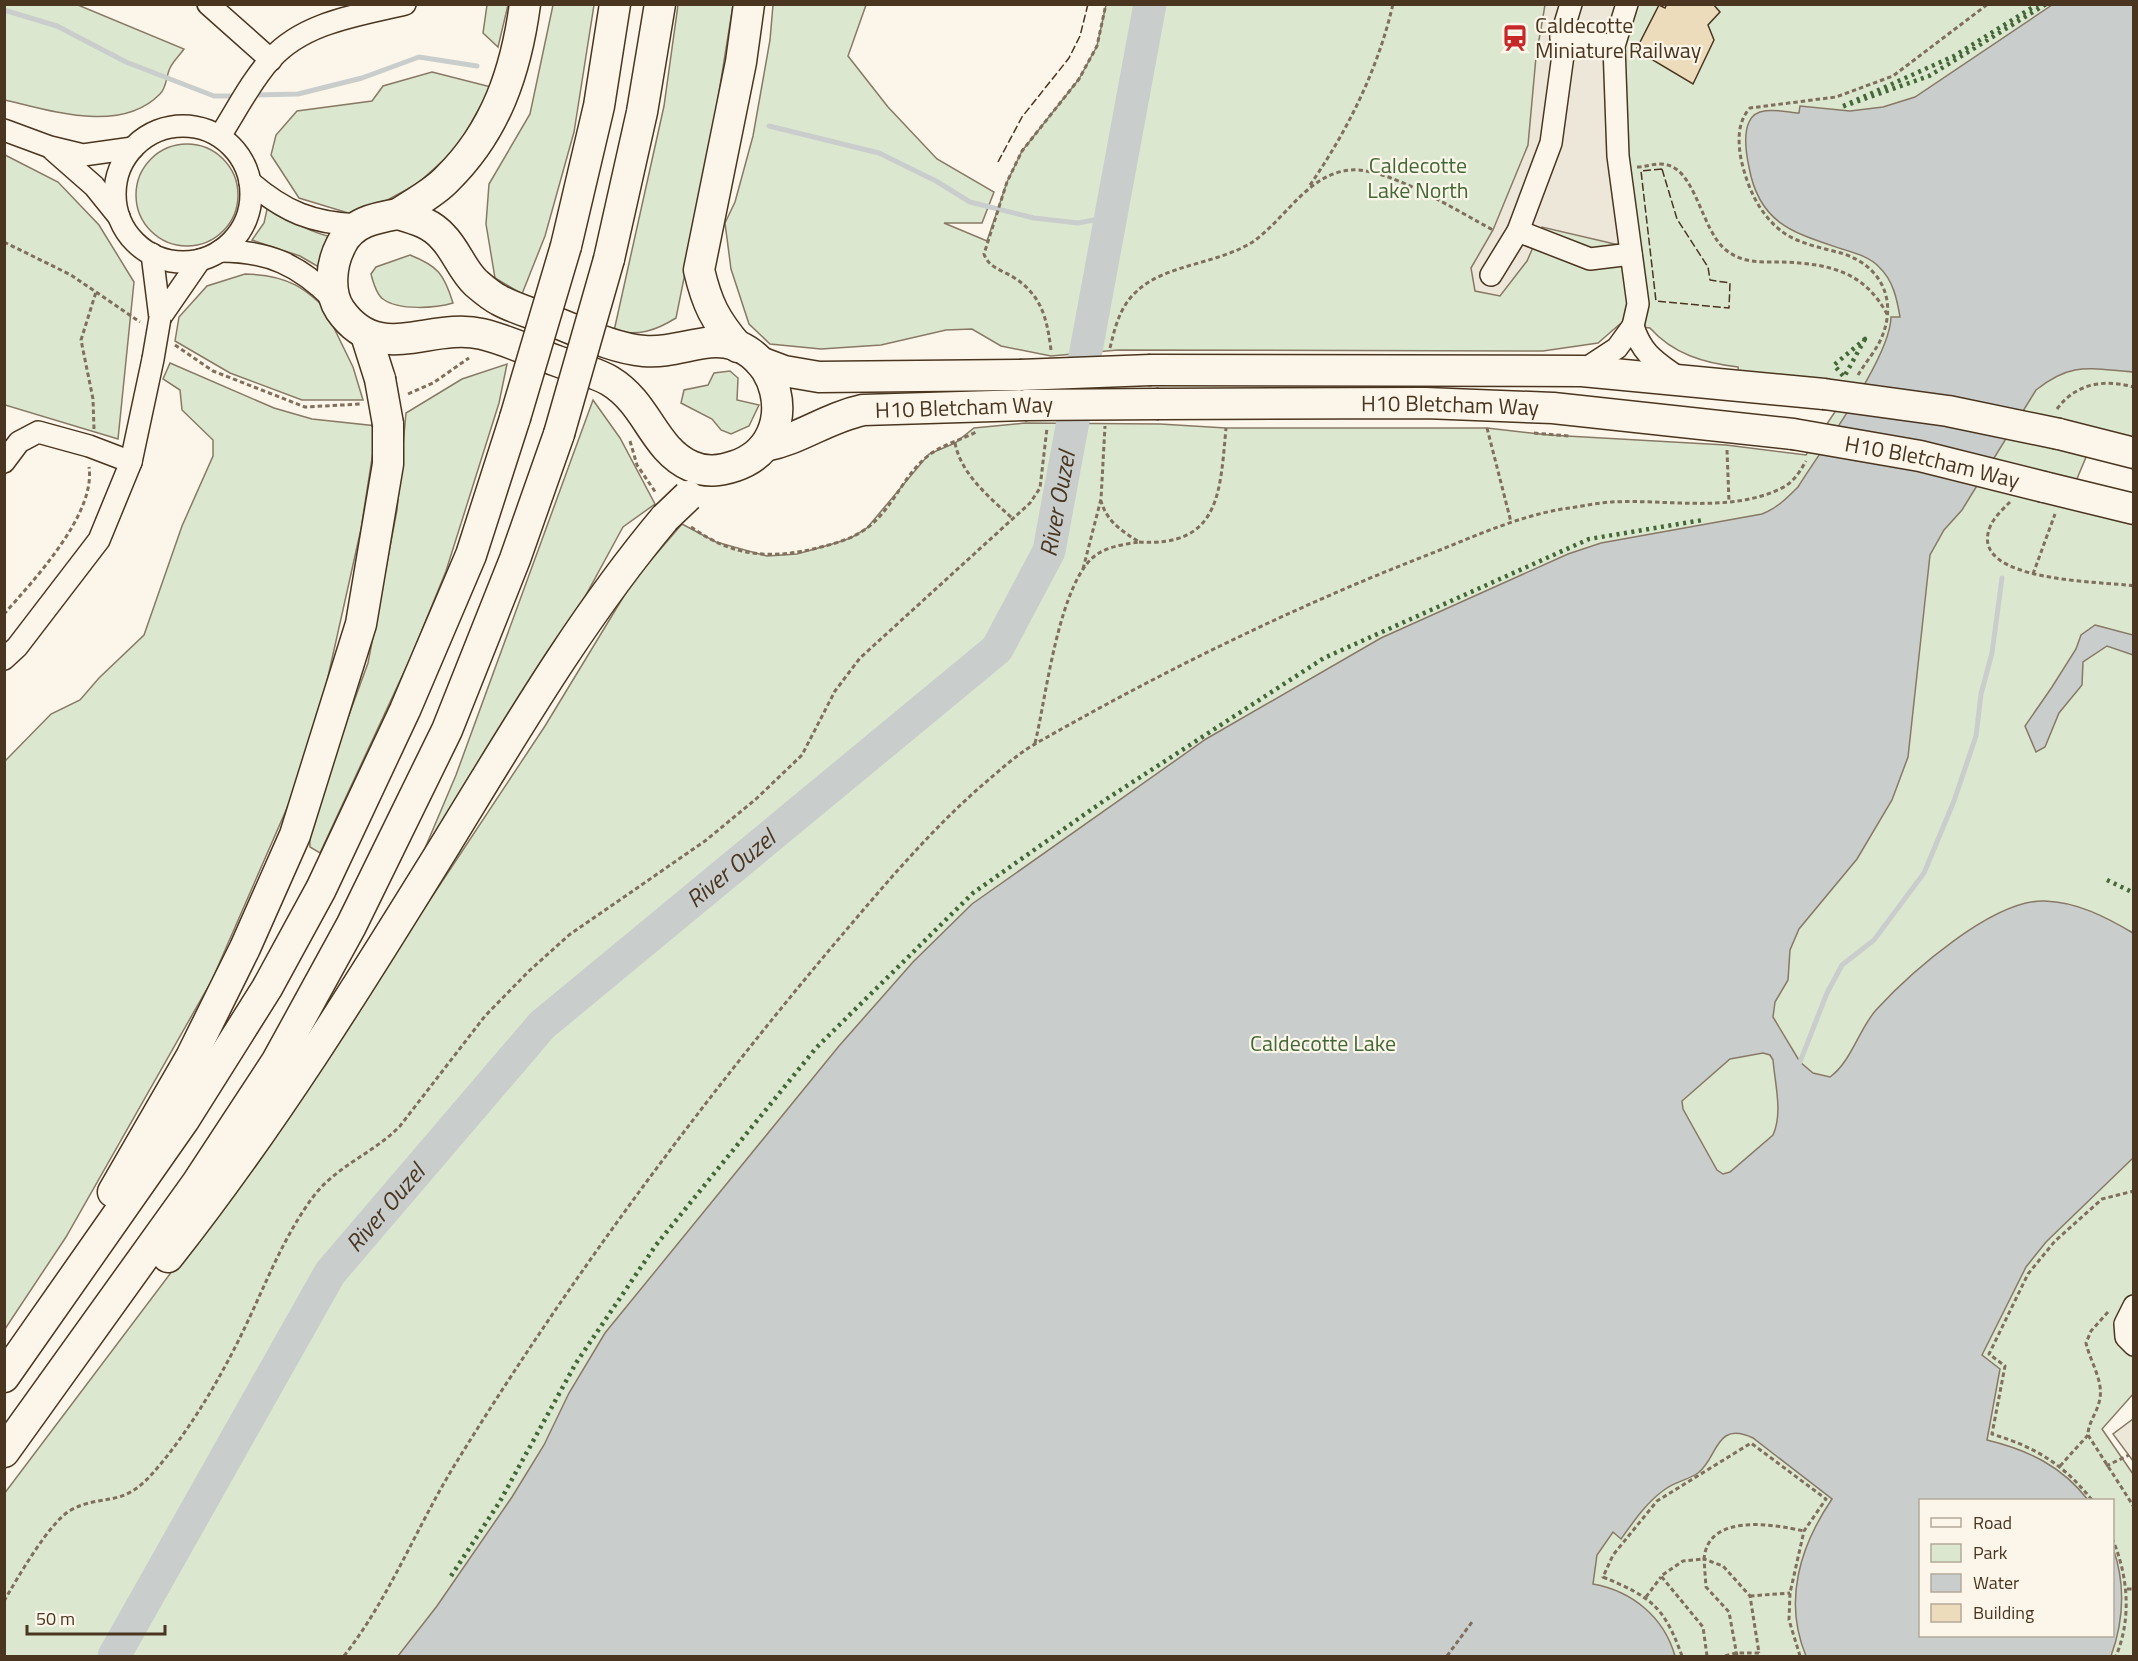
<svg xmlns="http://www.w3.org/2000/svg" width="2138" height="1661" font-family="'Titillium Web',sans-serif">
<style>
.green{fill:#dce7d0;stroke:#887966;stroke-width:1.5;fill-rule:evenodd}
.parking{fill:#ede7d9;stroke:#887966;stroke-width:1.5}
.water{fill:#c9cecd;stroke:#887966;stroke-width:1.5;fill-rule:evenodd}
.lines{fill:none;stroke-linecap:round;stroke-linejoin:round}
.stream{stroke:#c9cecd;stroke-width:5}
.river{stroke:#c9cecd;stroke-width:33}
.building{fill:#ecdcbc;stroke:#4a3520;stroke-width:1.5}
.minor-casing{stroke:#4a3520;stroke-width:24}
.highway-casing{stroke:#4a3520;stroke-width:33}
.path{stroke:#7f6f5c;stroke-width:3;stroke-dasharray:4.5 3;stroke-linecap:butt}
.minor{stroke:#fbf6e9;stroke-width:21}
.highway{stroke:#fbf6e9;stroke-width:30}
.minor-bridge-casing{stroke:#4a3520;stroke-width:24;stroke-linecap:butt}
.highway-bridge-casing{stroke:#4a3520;stroke-width:33;stroke-linecap:butt}
.minor-bridge{stroke:#fbf6e9;stroke-width:21}
.highway-bridge{stroke:#fbf6e9;stroke-width:30}
.hedge{stroke:#436837;stroke-width:4.5;stroke-dasharray:3 4.5;stroke-linecap:butt}
.fence{stroke:#4a3520;stroke-width:1.5;stroke-dasharray:8 3;stroke-linecap:butt}
.labels{text-anchor:middle;stroke-width:4.5;stroke-linejoin:round;paint-order:stroke}
.poi-label{font-size:22px;fill:#4a3520;stroke:#fbf6e9;text-anchor:start}
.park-label{font-size:22px;fill:#436837;stroke:#fbf6e9}
.street-label{font-size:22px;fill:#4a3520;stroke:#fbf6e9}
.water-label{font-size:24px;font-style:italic;fill:#4a3520;stroke:#fbf6e9}
</style>
<rect width="100%" height="100%" fill="#fbf6e9"/>
<g class="green">
<path d="M5 4 78 5 184 49C180 55 173 61 170 68 166 76 167 87 160 94 121 134 52 111 5 100Z"/>
<path d="M487 5H508L498 47 483 33Z"/>
<path d="M553 5H594L574 132 545 236 522 294 495 278 486 224 489 184 530 114Z"/>
<path d="M678 5H733L709 154 676 318C655 331 639 336 614 331L664 106Z"/>
<path d="M773 5H866L848 56 888 107 937 159 994 192 982 223H944L987 241 1007 182 1022 151 1079 79 1097 46 1106 5H2133V453L2092 443 2071 493 2133 509 2134 1393 2102 1429 2133 1474V1656H5L4 1494 271 1140 545 726 633 581 682 524 716 542 767 556 797 554 829 545 851 538 867 528 929 454 955 443 974 428 1025 423 1160 424 1226 428H1487L1549 435 1726 445 1806 455 1845 397 1740 385 1738 367C1704 363 1673 354 1650 328L1620 324 1598 343 1543 351 1118 350 1051 356 1001 346 972 329 946 330 881 345 821 349 770 344 749 324 731 269 725 223 735 202 753 136 770 40ZM1920 1500H2112V1636H1920Z"/>
<path d="M432 72 491 87 457 148 417 184 358 216 299 198 271 155 276 135 297 111 372 101 383 86Z"/>
<circle cx="187" cy="195" r="51"/>
<path d="M5 155 58 182 99 225 134 282 118 439 5 405Z"/>
<path d="M268 205C291 222 311 233 339 239L329 273 300 256 252 240 264 223Z"/>
<path d="M410 255C438 266 444 274 453 303 436 308 399 311 383 299 376 294 373 282 371 274L376 267Z"/>
<path d="M245 274C293 275 306 290 339 321L333 326 353 367 363 400H302L230 373 175 341 179 317 207 286Z"/>
<path d="M170 363 274 408 312 419 377 426 361 529 311 753 212 980 66 1237 5 1329V761L51 714 80 700 99 678 144 635 182 526 213 456V440L182 410 180 390 163 379Z"/>
<path d="M507 364 499 403 446 571 411 657 320 853 310 847 309 824 368 663 397 510 406 413 462 379Z"/>
<path d="M730 371 738 378 737 400 759 405 749 426 731 434 721 430 712 419 681 403 684 390 708 385 714 373Z"/>
<path d="M593 400 620 438 655 504 623 527 557 648 417 867 456 775Z"/>
</g>
<g class="parking">
<path d="M1545 5H1623L1609 45 1619 245 1542 227 1527 261 1500 296 1475 291 1471 268 1493 230 1528 145 1536 57Z"/>
<path d="M2133 1419V1461L2113 1434Z"/>
</g>
<g class="water">
<path d="M2052 5H2133V372C2090 369 2072 361 2036 390L1962 510 1944 530 1930 555 1908 757 1892 800 1857 859 1799 929 1790 950 1788 980 1775 1002 1773 1017 1800 1062 1813 1073 1830 1077C1851 1062 1859 1029 1876 1010 1910 973 1993 899 2045 901 2077 902 2106 917 2133 933V1158L2046 1242 2026 1267 1982 1355 2000 1369 1987 1440C2028 1450 2062 1466 2088 1500H1920V1636H2112L2113 1548C2126 1585 2124 1620 2111 1656H1806C1783 1601 1800 1546 1832 1499L1753 1438C1715 1420 1718 1458 1698 1473 1688 1480 1674 1482 1664 1490 1646 1503 1634 1521 1621 1539L1613 1532 1597 1555 1593 1584C1632 1591 1664 1617 1675 1656H398L437 1606 512 1497 544 1445 569 1393 605 1333 839 1046 913 962 972 904 1206 739 1381 638 1568 554 1601 543 1762 514C1777 508 1786 499 1798 487 1822 448 1890 359 1891 317H1900C1897 299 1893 280 1879 267 1870 257 1855 253 1842 249 1794 233 1759 224 1749 167 1746 153 1743 135 1749 122 1756 104 1784 112 1799 113L1800 106 1850 111 1883 107 1915 97ZM1763 1053 1770 1055 1773 1060C1775 1084 1783 1113 1773 1135L1730 1172 1723 1174 1717 1170 1683 1109 1682 1101 1730 1059Z"/>
<path d="M2095 625 2133 635V655L2107 646 2083 662 2082 685 2059 713 2045 747 2036 752 2025 726 2052 687 2076 649 2081 635Z"/>
</g>
<g class="lines">
<g class="stream">
<path d="M4 10 57 26 126 62 214 96H237"/>
<path d="M253 95 298 94 362 78 419 57 477 66"/>
<path d="M769 126 879 153 936 181 970 202 1034 218 1078 223 1110 217"/>
<path d="M1800 1062 1827 993 1842 965 1874 940 1924 873 1954 801 1976 736 1981 694 1992 653 2002 578"/>
</g>
<path class="river" id="s1" d="M114 1656 330 1273 542 1025 997 649 1049 551 1150 4"/>
</g>
<path class="building" d="M1667 4H1713L1720 12 1708 25 1714 40 1693 84 1636 50 1659 5 1665 8Z"/>
<g class="lines">
<defs>
<g id="minor">
<path d="M208 4 271 60"/>
<path d="M1627 4 1614 46 1618 156 1638 304 1633 326"/>
<path d="M1561 37 1614 46"/>
<circle cx="183" cy="194" r="68"/>
<path d="M4 130 50 147 83 155 133 148"/>
<path d="M220 136C236 111 251 81 271 59 304 22 359 15 405 4"/>
<path d="M53 150 94 186 119 217"/>
<path d="M250 182C285 212 312 223 358 225"/>
<path d="M1518 231 1590 259 1631 254"/>
<path d="M220 251C269 251 299 265 333 299"/>
<path d="M152 254 160 318"/>
<path d="M1491 275 1518 231 1551 143 1563 55 1561 37 1571 4"/>
<path d="M160 318 200 260"/>
<path d="M1582 371 1617 348 1633 326C1642 355 1657 362 1680 379"/>
<path d="M4 462 19 442 38 432 89 446 131 462"/>
<path d="M4 659 17 647 99 540 131 462 153 359"/>
<path d="M2134 1306 2125 1324 2126 1337 2134 1345"/>
</g>
<g id="highway">
<path d="M398 214C415 219 431 223 443 237 456 250 462 270 476 283 483 289 491 296 499 300 515 309 535 314 552 321 581 332 612 348 644 351 666 353 684 346 705 343 780 331 807 442 735 466 720 471 706 473 691 466 653 449 648 404 610 381 595 372 574 367 557 361 532 352 507 340 482 334 429 322 379 366 340 310 328 292 331 264 341 245 352 222 375 218 398 214Z"/>
<path d="M398 214C414 203 434 193 447 179 496 131 516 71 525 4"/>
<path d="M566 246 599 106 615 4"/>
<path d="M609 259 642 112 660 4"/>
<path d="M366 335 380 379"/>
<path d="M738 347C715 320 707 304 699 270L741 62 749 4"/>
<path d="M760 362 784 371 819 377 1020 375"/>
<path d="M1151 370 1582 371 1824 394"/>
<path id="s2" d="M1159 404 1425 403 1553 408 1793 434"/>
<path d="M2059 434 2134 453"/>
<path d="M765 446C801 439 826 418 863 410L1025 405"/>
<path d="M2044 487 2134 509"/>
<path d="M113 1192 191 1057 245 948 295 835 361 624 388 464V424"/>
<path d="M168 1257C271 1127 359 985 446 844 514 733 581 618 665 518"/>
<path d="M4 1377 184 1120 267 988 321 889 405 710 471 555 515 418"/>
<path d="M4 1452 197 1183 277 1061 351 926 447 730 515 559 559 434"/>
</g>
</defs>
<use href="#minor" class="minor-casing"/>
<use href="#highway" class="highway-casing"/>
<g class="path">
<path d="M1637 167C1645 167 1652 164 1660 164 1696 163 1700 230 1726 250 1743 264 1763 262 1783 262 1829 264 1864 271 1887 314"/>
<path d="M1310 185C1348 130 1378 69 1393 4"/>
<path d="M4 242 71 275 140 322"/>
<path d="M175 345 213 371 305 407 361 404"/>
<path d="M1110 348C1115 327 1120 306 1137 291 1165 264 1220 264 1254 241 1287 217 1309 173 1351 170 1388 167 1459 212 1493 230"/>
<path d="M1051 350C1047 319 1042 295 1013 277 1002 270 989 268 984 254L1007 182 1022 151 1079 79 1097 46 1106 4"/>
<path d="M1858 375C1864 365 1872 355 1878 345 1899 306 1885 268 1844 254 1824 248 1797 244 1780 230 1758 212 1747 186 1741 159 1738 142 1737 122 1750 108L1836 97 1893 76 1988 4"/>
<path d="M408 394 433 383 469 358"/>
<path d="M2057 409C2076 383 2104 379 2134 387"/>
<path d="M1487 428 1511 522"/>
<path d="M94 429 93 399 81 340 96 292"/>
<path d="M1534 433 1569 436"/>
<path d="M630 441 637 465 656 493"/>
<path d="M955 443C961 474 989 497 1012 518"/>
<path d="M1727 450 1729 502"/>
<path d="M2010 502C2003 509 1994 517 1990 527 1967 583 2104 581 2134 586"/>
<path d="M691 527C733 557 772 560 821 547 837 543 854 538 867 528 893 509 903 475 929 455 942 445 963 439 978 431"/>
<path d="M1139 542C1220 547 1220 493 1226 428"/>
<path d="M1083 569 1101 499 1105 426"/>
<path d="M2033 574 2055 514"/>
<path d="M4 614C34 580 96 514 89 467"/>
<path d="M1035 743C1046 700 1059 576 1099 553 1111 546 1126 544 1139 542 1122 531 1107 522 1101 501"/>
<path d="M2108 1312 2091 1331 2086 1343C2090 1361 2103 1380 2100 1398 2098 1412 2088 1422 2088 1435L2134 1507"/>
<path d="M2060 1466 2088 1435"/>
<path d="M2106 1466 2129 1455"/>
<path d="M2092 1500C2063 1464 2037 1448 1992 1434L2005 1366 1989 1354 2028 1274 2055 1241 2102 1199 2134 1191"/>
<path d="M2112 1538C2128 1575 2132 1618 2116 1656"/>
<path d="M2127 1589H2134"/>
<path d="M1750 1596 1790 1593"/>
<path d="M1646 1597 1661 1577"/>
<path d="M4 1601C17 1579 50 1521 71 1510 102 1493 121 1509 152 1474 188 1434 223 1374 246 1325 267 1281 284 1236 313 1197 336 1166 374 1153 400 1126L485 1016 528 972 569 935 705 841 756 799 802 755 835 691 860 658 1030 503 1040 488 1047 428"/>
<path d="M344 1656C391 1596 418 1523 459 1458 571 1277 699 1105 836 942 882 888 926 835 979 788 999 771 1019 752 1042 740 1167 669 1296 606 1430 554 1473 537 1516 517 1562 509 1578 507 1595 503 1612 502 1666 499 1729 513 1780 489 1793 483 1799 473 1806 461"/>
<path d="M1447 1656 1472 1622"/>
<path d="M1682 1656C1664 1606 1651 1597 1603 1577L1613 1555 1657 1501 1751 1443 1826 1499 1804 1531 1790 1593 1789 1620 1800 1656"/>
<path d="M1707 1656 1703 1627 1661 1576 1683 1561 1704 1559C1708 1513 1772 1524 1804 1531"/>
<path d="M1725 1656 1736 1653H1759L1760 1656"/>
<path d="M1737 1656 1729 1612 1706 1587 1704 1559 1723 1566 1750 1596 1759 1653"/>
</g>
<use href="#minor" class="minor"/>
<use href="#highway" class="highway"/>
<defs>
<path id="minor-bridge" d="M153 359 160 318"/>
<g id="highway-bridge">
<path d="M1020 375 1151 370"/>
<path d="M380 379 388 424"/>
<path d="M1824 394 1948 411 2059 434"/>
<path d="M1025 405 1159 404"/>
<path d="M515 418 566 246"/>
<path d="M559 434 609 259"/>
<path id="s3" d="M1793 434 1920 456 2044 487"/>
<path d="M665 518 688 496"/>
</g>
</defs>
<use href="#minor-bridge" class="minor-bridge-casing"/>
<use href="#highway-bridge" class="highway-bridge-casing"/>
<use href="#minor-bridge" class="minor-bridge"/>
<use href="#highway-bridge" class="highway-bridge"/>
<g class="hedge">
<path d="M2038 4 1954 56 1841 107 1929 76 2046 4"/>
<path d="M1865 339 1844 377 1834 365Z"/>
<path d="M2107 880 2134 893"/>
<path d="M451 1576 499 1503 576 1363 656 1245 816 1048 973 893 1105 800 1324 658 1589 539 1703 520"/>
</g>
<g class="fence">
<path d="M998 162 1022 117 1069 58 1080 36 1088 4"/>
<path d="M1662 169 1677 219 1708 267 1710 280 1730 283 1729 308 1656 301 1641 171Z"/>
</g>
</g>
<defs>
<symbol id="station-bare" viewBox="-9 -9 18 18"><path d="M-3-6H3Q5-6 5-4V2Q5 4 3 4L4.5 6H3L1.5 4h-3L-3 6H-4.5L-3 4Q-5 4-5 2V-4Q-5-6-3-6ZM-3.5-4v3h7v-3ZM-3.5 1v1.5H-2V1ZM2 1v1.5H3.5V1Z" fill="#c62828" stroke="#fbf6e9" stroke-width="2.5" paint-order="stroke"/></symbol>
</defs>
<g fill-rule="evenodd">
<use href="#station-bare" x="1496" y="19" width="38" height="38"/>
</g>
<g class="labels">
<g class="poi-label">
<text x="1535" y="33">Caldecotte<tspan x="1535" dy="25">Miniature Railway</tspan></text>
</g>
<g class="park-label">
<text x="1418" y="173">Caldecotte<tspan x="1418" dy="25">Lake North</tspan></text>
<text x="1323" y="1051">Caldecotte Lake</text>
</g>
<g class="street-label">
<text dy="8" stroke="none"><textPath href="#s2" startOffset="291">H10 Bletcham Way</textPath></text>
<text transform="translate(964 407) rotate(-2)" y="8">H10 Bletcham Way</text>
<text dy="8" stroke="none"><textPath href="#s3" startOffset="142">H10 Bletcham Way</textPath></text>
</g>
<g class="water-label">
<text dy="8" stroke="none"><textPath href="#s1" startOffset="1515">River Ouzel</textPath></text>
<text dy="8" stroke="none"><textPath href="#s1" startOffset="1011">River Ouzel</textPath></text>
<text dy="8" stroke="none"><textPath href="#s1" startOffset="525">River Ouzel</textPath></text>
</g>
</g>
<rect width="2138" height="1661" fill="none" stroke="#4a3520" stroke-width="12"/>
<rect x="1919" y="1499" width="195" height="138" fill="#fbf6e9" stroke="#b4a999" stroke-width="1.5"/>
<rect x="1931" y="1518" width="30" height="9" fill="#fbf6e9" stroke="#b4a999" stroke-width="1.5"/>
<text x="1973" y="1529" font-size="18" fill="#4a3520">Road</text>
<rect x="1931" y="1544" width="30" height="18" fill="#dce7d0" stroke="#b4a999" stroke-width="1.5"/>
<text x="1973" y="1559" font-size="18" fill="#4a3520">Park</text>
<rect x="1931" y="1574" width="30" height="18" fill="#c9cecd" stroke="#b4a999" stroke-width="1.5"/>
<text x="1973" y="1589" font-size="18" fill="#4a3520">Water</text>
<rect x="1931" y="1604" width="30" height="18" fill="#ecdcbc" stroke="#b4a999" stroke-width="1.5"/>
<text x="1973" y="1619" font-size="18" fill="#4a3520">Building</text>
<path d="M27 1625v9h138v-9" fill="none" stroke="#4a3520" stroke-width="3"/>
<text x="36" y="1625" font-size="18" fill="#4a3520" stroke="#fbf6e9" stroke-width="4.5" paint-order="stroke">50 m</text>
</svg>
